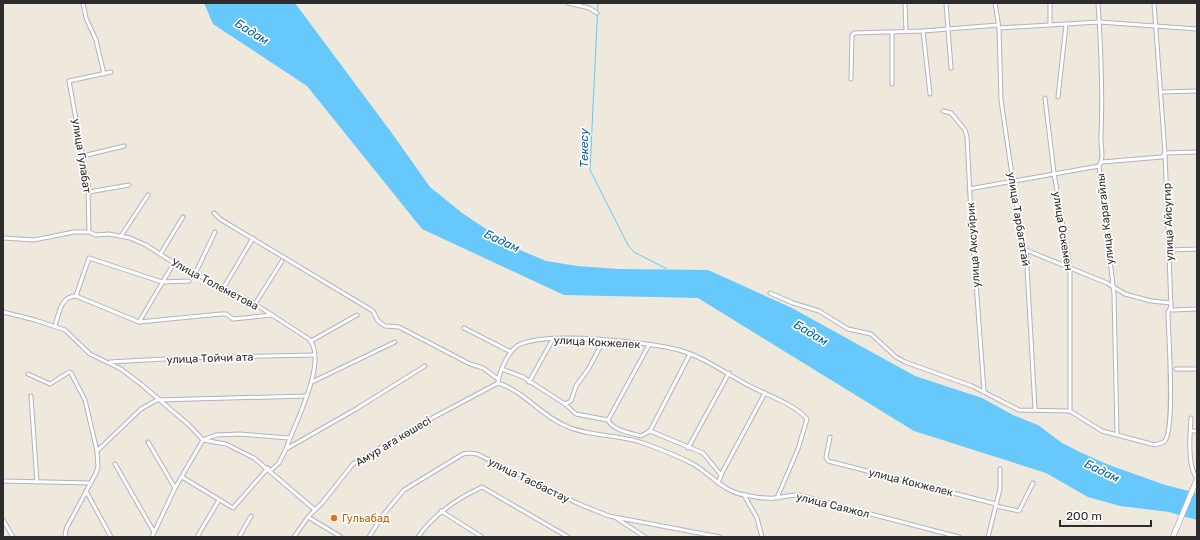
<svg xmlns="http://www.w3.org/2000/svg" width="1200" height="540" font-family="Rubik,sans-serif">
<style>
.water{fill:#66c8fb}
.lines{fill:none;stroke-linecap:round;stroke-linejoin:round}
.stream{stroke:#66c8fb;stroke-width:1}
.street-casing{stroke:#b1b2c1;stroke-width:5}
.secondary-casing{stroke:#b1b2c1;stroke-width:6}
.street{stroke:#fff;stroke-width:3}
.secondary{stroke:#fff;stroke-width:4.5}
.food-dot{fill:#e8710a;stroke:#fff;stroke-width:1.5}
.labels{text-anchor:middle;stroke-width:3.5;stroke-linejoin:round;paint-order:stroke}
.street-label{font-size:11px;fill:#2c2c2c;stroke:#fff}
.food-label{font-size:11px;fill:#c56008;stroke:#fff;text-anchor:start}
.water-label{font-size:12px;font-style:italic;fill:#0063ac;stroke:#fff}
</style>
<rect width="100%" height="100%" fill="#efe8dd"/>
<path class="water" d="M204 3H295L391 132 430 187 462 213 513 247 546 261 577 266 619 269 708 270 792 308 915 376 982 398 1013 415 1038 425 1062 443 1082 453 1109 465 1165 485 1197 493V520L1169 512 1120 506 1088 497 1046 473 914 431 698 298 564 295 422 229 307 86 213 24Z"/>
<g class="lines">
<path class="stream" d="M598 3 590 170 628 245 634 252 667 269"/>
<defs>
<g id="street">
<path d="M83 3 86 18 96 40 104 74"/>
<path d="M568 3 589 8 597 13"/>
<path d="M905 3 906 31"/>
<path d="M946 3 951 68"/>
<path d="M995 3 999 28 1001 100 1022 243 1026 250 1035 409"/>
<path d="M1050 3V25"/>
<path d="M1098 3C1101 48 1103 91 1101 136 1100 145 1105 158 1099 166L1114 294 1117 435"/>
<path d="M999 28 1099 22 1197 29"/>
<path d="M923 31 930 94"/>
<path d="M851 79 852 35 854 33 923 31 998 25"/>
<path d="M892 84V32"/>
<path d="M1161 92 1197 91"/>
<path d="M1058 97 1066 25"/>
<path d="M1045 98 1054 173 1070 268V411"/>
<path d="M943 111 951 113 965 130 967 137 971 215 984 391"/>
<path d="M83 156 124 146"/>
<path d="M1102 162 1162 157 1165 153 1197 152"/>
<path d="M969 189 1099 166"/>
<path d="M89 192 129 185"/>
<path d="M214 213 220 219 373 311 378 321 385 326 399 327 470 364 483 368 498 379"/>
<path d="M89 232 88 185 69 81 111 72"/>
<path d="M121 236 148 195"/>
<path d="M3 238 34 240 74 232H89L96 235 109 234 130 238 146 245 174 263 255 304 309 339C329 361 294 424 286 449"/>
<path d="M1026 250 1107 283 1125 294 1151 301 1171 303"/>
<path d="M1170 250 1197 249"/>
<path d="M161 253 183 217"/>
<path d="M195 274 215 232"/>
<path d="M224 287 253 238"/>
<path d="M770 293 793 303 819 311 848 329 871 334 896 357 905 362 972 386 1019 410 1070 411 1102 431 1155 445 1164 442C1176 432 1168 332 1168 312L1171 307 1165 153 1154 3"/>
<path d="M76 296 89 258 162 282 189 281"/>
<path d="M255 304 282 261"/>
<path d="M1171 307 1172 310 1197 309"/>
<path d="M3 312 35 320 65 330 90 354 121 369 142 385 189 425 203 440 226 444 254 458 315 510"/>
<path d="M139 322 174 263"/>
<path d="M55 326C59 313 61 296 76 296L139 322 221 314H226L233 319 272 315"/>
<path d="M464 328 511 352"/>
<path d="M311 341 357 315"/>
<path d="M690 354 650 431 703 453 721 475"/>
<path d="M110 362 183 358 314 355"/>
<path d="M502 369 523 377 565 404 571 401 576 386 589 368 603 341"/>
<path d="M1176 369H1197"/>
<path d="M28 374 50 384 69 372 71 373 85 400 97 451 98 467 96 473 66 529 65 537"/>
<path d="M312 382 395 342"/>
<path d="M529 382 553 339"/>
<path d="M498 383C499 372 508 352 517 346 544 330 648 342 679 350 710 359 732 379 760 391 775 398 796 406 807 419L798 449 777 498"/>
<path d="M31 396 37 482"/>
<path d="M565 404 576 414 608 420"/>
<path d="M1191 418C1190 433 1187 467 1197 478"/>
<path d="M608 420 649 345"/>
<path d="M608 420C612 430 631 433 641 436L650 431"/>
<path d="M1191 431H1197"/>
<path d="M830 437 826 457 828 461 996 504"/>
<path d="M148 442 175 488"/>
<path d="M688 448 729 373"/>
<path d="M97 451 141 409 157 400 307 396"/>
<path d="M115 464 154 532"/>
<path d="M270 471 279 463 286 449 356 409 425 366"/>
<path d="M182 477 233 508 268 468"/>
<path d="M3 481 91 483"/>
<path d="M718 483 723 471 765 393"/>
<path d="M86 491 111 537"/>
<path d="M744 495 757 518 762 537"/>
<path d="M996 506 1019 511 1033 483"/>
<path d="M441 511 482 537"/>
<path d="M308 517 341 537"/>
<path d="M616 518 645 537"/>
<path d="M3 520 13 537"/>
<path d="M152 537 175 488 203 440 216 435 239 434 289 438"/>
<path d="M197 537 219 500"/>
<path d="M239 537 251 516"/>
<path d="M294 537 308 517 322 503 353 464 408 431 498 383C524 391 541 416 566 426 590 437 619 434 643 443 660 449 678 456 693 464 711 474 723 492 745 495 754 497 766 499 775 498 783 497 790 495 798 495L959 537"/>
<path d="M369 537 383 515 404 490 463 454 470 453 477 454 579 504 609 516 720 537"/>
<path d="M418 537C434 514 456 499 482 487L568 537"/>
<path d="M988 537 1000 489V469"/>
</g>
<path id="secondary" d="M1173 537 1197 479"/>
</defs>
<use href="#street" class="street-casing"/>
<use href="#secondary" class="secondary-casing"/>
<use href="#street" class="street"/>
<use href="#secondary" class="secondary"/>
</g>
<circle class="food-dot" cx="334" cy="518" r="4"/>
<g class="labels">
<g class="street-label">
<text transform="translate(82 156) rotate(81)" y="4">улица Гулабат</text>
<text transform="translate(1019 219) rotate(81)" y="4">улица Тарбагатай</text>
<text transform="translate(1105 219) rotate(-96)" y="4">улица Карагайлы</text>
<text transform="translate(1168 222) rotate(-92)" y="4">улица Айсугир</text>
<text transform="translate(1063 231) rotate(81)" y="4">улица Оскемен</text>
<text transform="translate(973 245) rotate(-94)" y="4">улица Аксуйрик</text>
<text transform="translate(215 284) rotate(28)" y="4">Улица Толеметова</text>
<text transform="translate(597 342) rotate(3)" y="4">улица Кокжелек</text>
<text transform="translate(210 358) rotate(-2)" y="4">улица Тойчи ата</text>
<text transform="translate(393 441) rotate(-31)" y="4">Амур аға көшесі</text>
<text transform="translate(529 480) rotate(26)" y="4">улица Тасбастау</text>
<text transform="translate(911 482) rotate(14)" y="4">улица Кокжелек</text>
<text transform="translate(833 505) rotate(14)" y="4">улица Саяжол</text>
</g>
<g class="food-label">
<text x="342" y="522">Гульабад</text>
</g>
<g class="water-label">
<text transform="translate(252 32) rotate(32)" y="4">Бадам</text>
<text transform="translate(584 148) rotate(-90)" y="4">Текесу</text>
<text transform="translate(502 241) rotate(25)" y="4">Бадам</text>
<text transform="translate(811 333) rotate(31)" y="4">Бадам</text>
<text transform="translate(1102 471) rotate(26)" y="4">Бадам</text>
</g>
</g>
<rect width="1200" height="540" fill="none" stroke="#2c2c2c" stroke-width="8"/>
<path d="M1060 520v6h91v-6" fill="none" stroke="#2c2c2c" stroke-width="2"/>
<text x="1066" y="520" font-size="12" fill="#2c2c2c" stroke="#ffffff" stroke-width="3" paint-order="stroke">200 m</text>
</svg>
